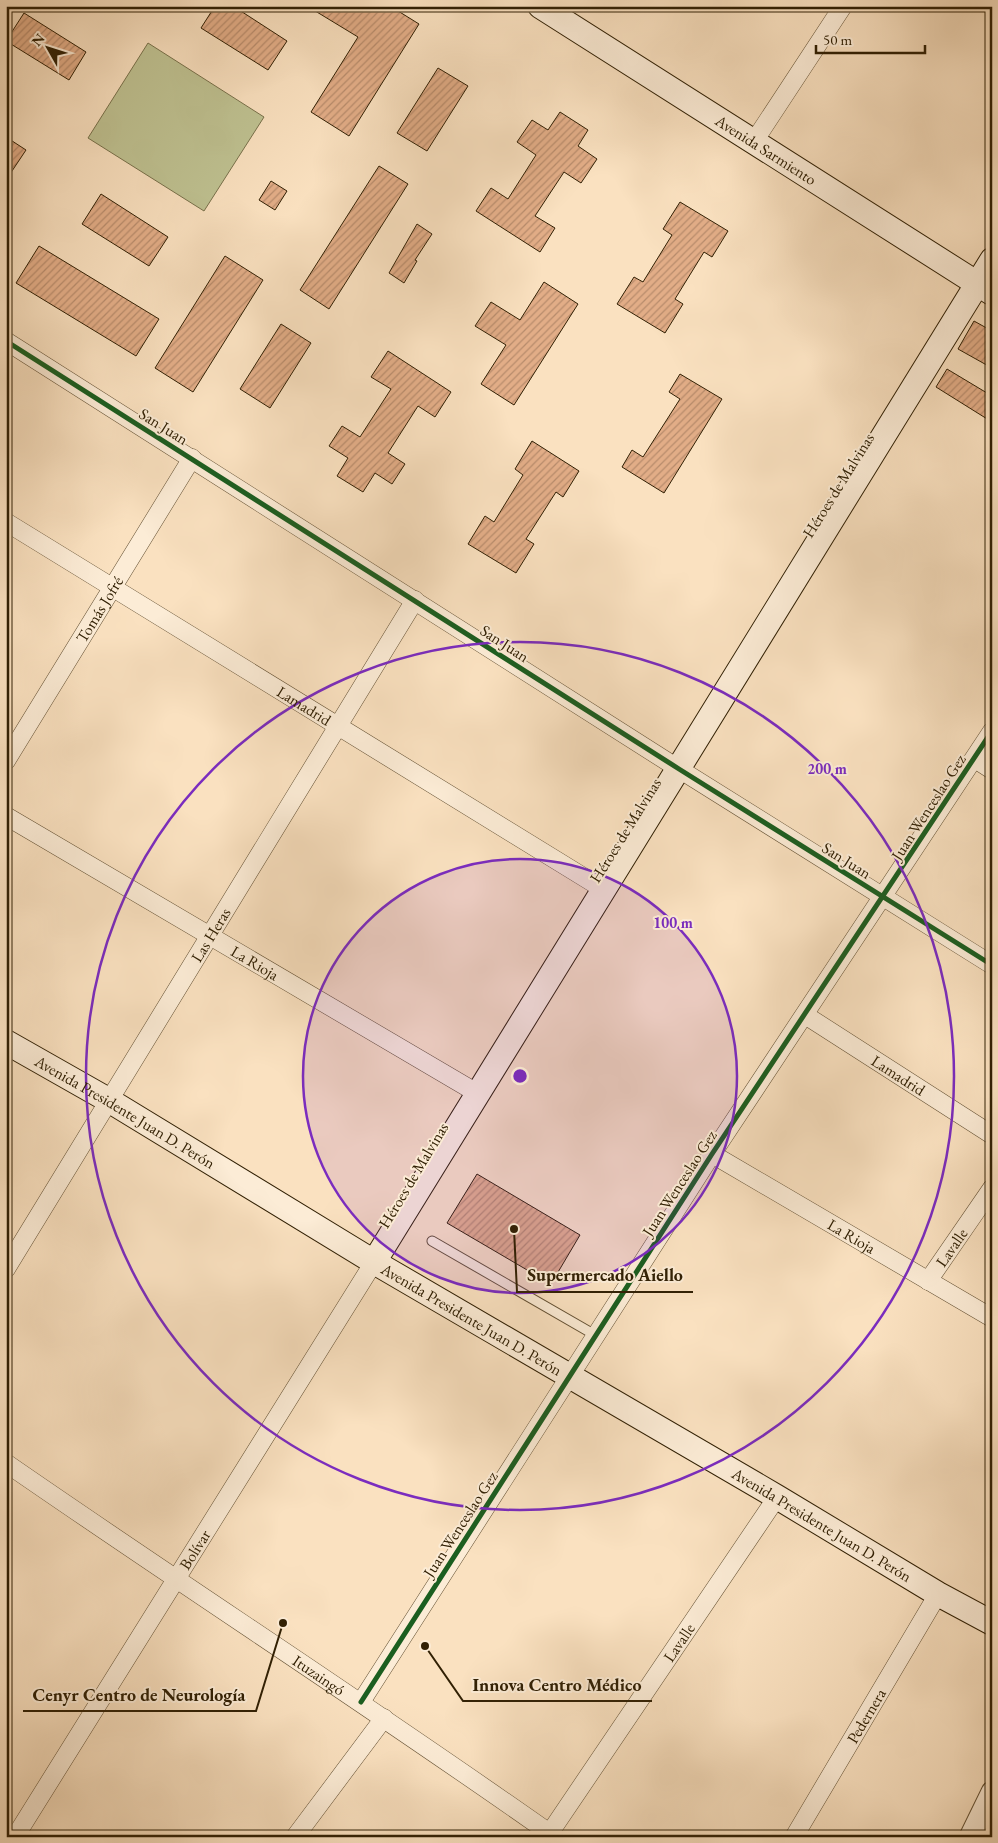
<svg xmlns="http://www.w3.org/2000/svg" width="998" height="1843" font-family="'EB Garamond',serif">
<style>
.park{fill:#bfc292;stroke:#78714b}
.building{fill:url(#building-hatch);stroke:#312004}
.lines{fill:none;stroke-linecap:round;stroke-linejoin:round}
.service-casing{stroke:#635033;stroke-width:11}
.minor-casing{stroke:#635033;stroke-width:19}
.tertiary-casing{stroke:#635033;stroke-width:23}
.secondary-casing{stroke:#312004;stroke-width:26}
.service{stroke:#fcecd6;stroke-width:9}
.minor{stroke:#fcecd6;stroke-width:18}
.tertiary{stroke:#fcecd6;stroke-width:21}
.secondary{stroke:#fcecd6;stroke-width:24}
.cycleway-casing{stroke:#fcecd6;stroke-width:8}
.cycleway{stroke:#1b5e20;stroke-width:5}
.ring{fill:none;stroke:#7b2cbf;stroke-width:2.5}
.labels{text-anchor:middle;stroke-width:4;stroke-linejoin:round;paint-order:stroke}
.street-label{font-size:16px;fill:#312004;stroke:#fcecd6}
.centre{fill:#7b2cbf;stroke:#fcecd6;stroke-width:2.5}
.ring-label{font-size:15px;text-anchor:middle;font-weight:bold;fill:#7b2cbf;stroke:#fcecd6;stroke-width:4;stroke-linejoin:round;paint-order:stroke}
.leader{fill:none;stroke:#312004;stroke-width:2}
.callout-dot{fill:#312004;stroke:#fcecd6;stroke-width:2}
.callout-label{font-size:18px;text-anchor:middle;font-weight:bold;fill:#312004;stroke:#fcecd6;stroke-width:4;stroke-linejoin:round;paint-order:stroke}
</style>
<defs>
<pattern id="building-hatch" width="6" height="6" patternUnits="userSpaceOnUse" patternTransform="scale(1.25)"><rect width="6" height="6" fill="#e2ad87"/><path d="M-1 1l2-2M0 6l6-6M5 7l2-2" fill="none" stroke="#b88c6c"/></pattern>
</defs>
<rect width="100%" height="100%" fill="#fae1c0"/>
<filter id="stains"><feTurbulence type="fractalNoise" baseFrequency=".004" numOctaves="4"/><feColorMatrix values="0 0 0 0 .2 0 0 0 0 .09 0 0 0 0 .02 0 0 0 .5 -.17"/></filter>
<radialGradient id="worn" r=".72"><stop offset=".6" stop-color="#630" stop-opacity="0"/><stop offset="1" stop-color="#630" stop-opacity=".3"/></radialGradient>
<path class="park" d="M148 43 264 117 204 211 88 138Z"/>
<g class="building">
<path d="M215 6H233L287 41 268 70 201 28Z"/>
<path d="M307 6H390L419 24 349 136 311 112 358 37Z"/>
<path d="M24 13 86 52 69 80 6 41Z"/>
<path d="M438 68 468 86 427 151 397 133Z"/>
<path d="M560 112 588 130 578 146 597 159 581 183 564 172 535 216 555 228 540 252 476 211 491 188 508 199 536 155 517 142 532 120 548 130Z"/>
<path d="M6 137 26 150 6 180Z"/>
<path d="M379 166 408 184 329 309 300 290Z"/>
<path d="M271 181 287 191 275 210 259 200Z"/>
<path d="M101 194 168 237 149 266 82 224Z"/>
<path d="M680 202 728 231 712 257 704 252 675 299 683 304 665 333 617 304 634 277 643 282 672 235 663 229Z"/>
<path d="M417 224 432 234 415 260 417 261 404 283 389 273Z"/>
<path d="M39 246 159 319 136 356 16 283Z"/>
<path d="M225 256 263 280 193 392 155 368Z"/>
<path d="M544 282 578 304 514 405 481 384 506 345 475 326 491 302 520 320Z"/>
<path d="M974 321 992 331V368L958 349Z"/>
<path d="M281 324 311 343 270 408 240 389Z"/>
<path d="M388 351 451 392 435 417 418 406 388 453 405 464 392 484 375 473 363 492 337 476 348 458 329 446 342 426 360 437 391 389 371 377Z"/>
<path d="M947 369 992 396V422L936 387Z"/>
<path d="M680 374 722 399 664 493 622 467 632 450 643 457 680 399 669 392Z"/>
<path d="M532 441 579 471 563 497 556 492 526 539 534 544 516 573 468 544 485 516 494 522 523 475 515 469Z"/>
<path d="M477 1174 580 1235 551 1284 447 1223Z"/>
</g>
<g class="lines">
<defs>
<path id="service" d="M432 1241 595 1335"/>
<g id="minor">
<path d="M753 143 843 6"/>
<path d="M6 341 679 769 992 965"/>
<path id="s1" d="M6 522 603 889"/>
<path d="M975 759 992 770"/>
<path id="s2" d="M6 761 192 458"/>
<path id="s3" d="M6 816 477 1093"/>
<path id="s4" d="M805 1015 992 1135"/>
<path id="s5" d="M712 1154 992 1318"/>
<path id="s6" d="M6 1269 415 600"/>
<path id="s7" d="M928 1281 992 1188"/>
<path id="s8" d="M6 1463C188 1589 374 1709 555 1837"/>
<path d="M361 1702 712 1154 992 731"/>
<path id="s9" d="M15 1837 374 1262"/>
<path d="M295 1837 384 1718"/>
<path id="s10" d="M547 1837 777 1497"/>
<path id="s11" d="M794 1837 938 1594"/>
</g>
<path id="tertiary" d="M970 1837 992 1792"/>
<g id="secondary">
<path id="s12" d="M540 6 992 293"/>
<path id="s13" d="M6 1042 110 1101 374 1262 777 1497 938 1594 992 1623"/>
<path d="M374 1262 992 260"/>
</g>
</defs>
<use href="#service" class="service-casing"/>
<use href="#minor" class="minor-casing"/>
<use href="#tertiary" class="tertiary-casing"/>
<use href="#secondary" class="secondary-casing"/>
<use href="#service" class="service"/>
<use href="#minor" class="minor"/>
<use href="#tertiary" class="tertiary"/>
<use href="#secondary" class="secondary"/>
<defs>
<g id="cycleway">
<path d="M6 341 679 769 992 965"/>
<path d="M361 1702 712 1154 992 731"/>
</g>
</defs>
<use href="#cycleway" class="cycleway-casing"/>
<use href="#cycleway" class="cycleway"/>
</g>
<circle cx="520" cy="1076" r="217" fill="#7b2cbf" fill-opacity=".12"/>
<g class="ring">
<circle cx="520" cy="1076" r="217"/>
<circle cx="520" cy="1076" r="434"/>
</g>
<g class="labels">
<g class="street-label">
<text dy="6" stroke="none"><textPath href="#s12" startOffset="268">Avenida Sarmiento</textPath></text>
<text transform="translate(164 426) rotate(32)" y="6">San Juan</text>
<text transform="translate(838 485) rotate(-58)" y="6">Héroes de Malvinas</text>
<text dy="6" stroke="none"><textPath href="#s2" startOffset="178">Tomás Jofré</textPath></text>
<text transform="translate(505 643) rotate(33)" y="6">San Juan</text>
<text dy="6" stroke="none"><textPath href="#s1" startOffset="350">Lamadrid</textPath></text>
<text transform="translate(928 807) rotate(-57)" y="6">Juan Wenceslao Gez</text>
<text transform="translate(625 830) rotate(-58)" y="6">Héroes de Malvinas</text>
<text transform="translate(847 860) rotate(32)" y="6">San Juan</text>
<text dy="6" stroke="none"><textPath href="#s6" startOffset="392">Las Heras</textPath></text>
<text dy="6" stroke="none"><textPath href="#s3" startOffset="289">La Rioja</textPath></text>
<text dy="6" stroke="none"><textPath href="#s4" startOffset="111">Lamadrid</textPath></text>
<text dy="6" stroke="none"><textPath href="#s13" startOffset="138">Avenida Presidente Juan D. Perón</textPath></text>
<text transform="translate(413 1175) rotate(-59)" y="6">Héroes de Malvinas</text>
<text transform="translate(679 1183) rotate(-57)" y="6">Juan Wenceslao Gez</text>
<text dy="6" stroke="none"><textPath href="#s5" startOffset="162">La Rioja</textPath></text>
<text dy="6" stroke="none"><textPath href="#s7" startOffset="41">Lavalle</textPath></text>
<text dy="6" stroke="none"><textPath href="#s13" startOffset="542">Avenida Presidente Juan D. Perón</textPath></text>
<text transform="translate(460 1524) rotate(-57)" y="6">Juan Wenceslao Gez</text>
<text dy="6" stroke="none"><textPath href="#s13" startOffset="948">Avenida Presidente Juan D. Perón</textPath></text>
<text dy="6" stroke="none"><textPath href="#s9" startOffset="339">Bolívar</textPath></text>
<text dy="6" stroke="none"><textPath href="#s10" startOffset="235">Lavalle</textPath></text>
<text dy="6" stroke="none"><textPath href="#s8" startOffset="378">Ituzaingó</textPath></text>
<text dy="6" stroke="none"><textPath href="#s11" startOffset="141">Pedernera</textPath></text>
</g>
</g>
<circle cx="520" cy="1076" r="8" class="centre"/>
<g class="ring-label">
<text x="827" y="774">200 m</text>
<text x="673" y="928">100 m</text>
</g>
<path class="leader" d="M514 1229L517 1292H693M425 1646L463 1701H652M283 1623L256 1711H23"/>
<g class="callout-dot">
<circle cx="514" cy="1229" r="5"/>
<circle cx="425" cy="1646" r="5"/>
<circle cx="283" cy="1623" r="5"/>
</g>
<g class="callout-label">
<text x="605" y="1281">Supermercado Aiello</text>
<text x="557" y="1691">Innova Centro Médico</text>
<text x="139" y="1701">Cenyr Centro de Neurología</text>
</g>
<rect width="998" height="1843" fill="none" stroke="#fae1c0" stroke-width="25"/>
<rect x="8" y="8" width="983" height="1828" fill="none" stroke="#312004" stroke-width="2.5"/>
<rect x="12" y="12" width="973" height="1818" fill="none" stroke="#312004"/>
<g transform="translate(48 48) rotate(309)" stroke="#fcecd6" stroke-width="4" paint-order="stroke">
<path d="M0-4L9 19L0 12L-9 19Z" fill="#312004"/>
<text y="-8" font-size="14" font-weight="bold" text-anchor="middle" fill="#312004">N</text>
</g>
<path d="M816 45v8h109v-8" fill="none" stroke="#312004" stroke-width="2.5"/>
<text x="823" y="45" font-size="15" fill="#312004" stroke="#fcecd6" stroke-width="4" paint-order="stroke">50 m</text>
<rect width="100%" height="100%" filter="url(#stains)"/>
<rect width="100%" height="100%" fill="url(#worn)"/>
</svg>
